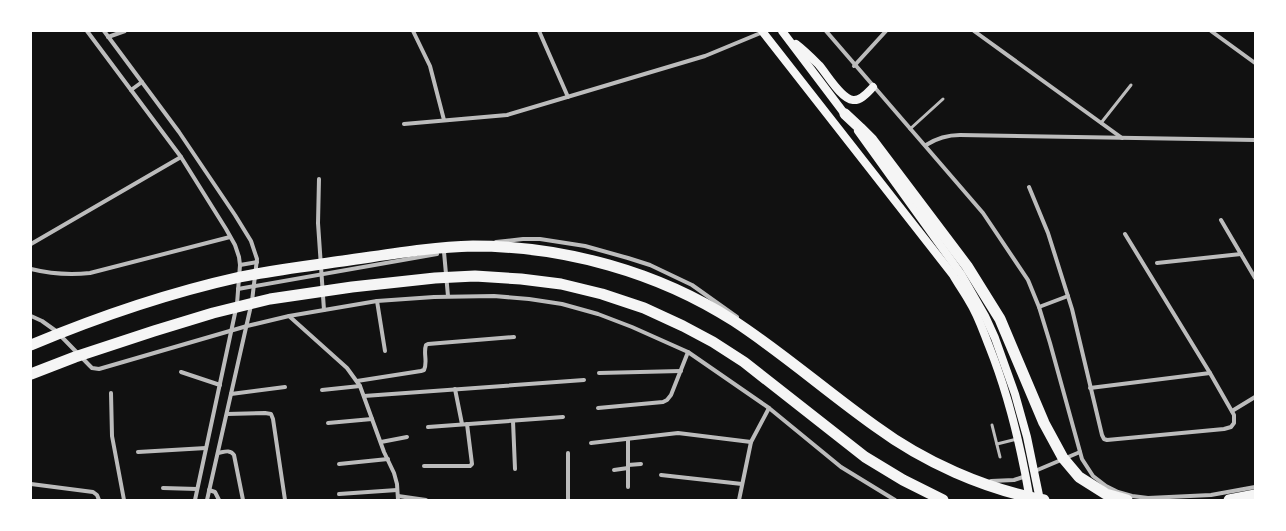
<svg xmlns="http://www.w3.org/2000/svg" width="1286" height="531" font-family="'Archivo Narrow',sans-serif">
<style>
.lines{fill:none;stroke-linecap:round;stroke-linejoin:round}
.service{stroke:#bcbcbc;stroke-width:3}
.minor{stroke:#bcbcbc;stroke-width:4}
.secondary{stroke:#f5f5f5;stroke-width:8}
.motorway{stroke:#f5f5f5;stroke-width:11}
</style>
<rect width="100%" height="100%" fill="#111"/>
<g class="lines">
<g class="service">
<path d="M1101 123 1131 85"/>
<path d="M910 129 943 99"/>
<path d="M992 425 1000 457"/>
<path d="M997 444 1017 439"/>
</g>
<g class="minor">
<path d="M87 31 181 157 226 229 235 245 239 257 240 265 237 304 195 500"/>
<path d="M104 31 179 132 235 215 251 241 257 259 252 301 207 500"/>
<path d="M413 31 430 66 444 120"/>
<path d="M539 31 568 97"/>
<path d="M826 31 983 213 1028 280 1039 307 1050 343 1082 459 1093 476 1106 486 1118 492 1132 496 1148 498 1211 495 1255 487"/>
<path d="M974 31 1122 138"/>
<path d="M1211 31 1255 63"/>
<path d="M108 37 125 31"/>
<path d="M854 66 886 31"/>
<path d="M131 90 142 82"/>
<path d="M404 124 507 115 705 56 763 32"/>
<path d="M926 145C937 138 947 135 960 135L1255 140"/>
<path d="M319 179 318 223 324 310"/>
<path d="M1029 187 1048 233 1072 309 1102 435 1104 439 1107 440 1224 429 1231 427 1234 423V415L1210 373 1125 234"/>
<path d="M1221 220 1255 278"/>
<path d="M496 242 523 239H540L585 246 628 258 650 265 692 285 737 317"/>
<path d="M31 244 181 157"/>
<path d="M444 252 448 296"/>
<path d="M1157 263 1241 254"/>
<path d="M240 265 257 262"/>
<path d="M31 269C51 274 70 275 90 273L230 237"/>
<path d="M238 289 437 254"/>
<path d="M377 301 385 351"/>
<path d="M1039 307 1068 296"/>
<path d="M31 316 42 321 56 331 89 365 92 368 99 369 247 326 289 316 377 301 434 297 494 296 529 299 562 304 598 314 632 327 688 352 769 408 841 467 895 500"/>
<path d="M289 316 347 368 360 386 384 452 394 473 397 484 398 500"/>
<path d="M181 372 220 385"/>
<path d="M599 373 681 371"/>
<path d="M357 381 421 371 424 370C428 362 423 353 426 345L428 344 514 337"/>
<path d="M1090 388 1210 373"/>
<path d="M455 389 462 424"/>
<path d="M322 390 360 386"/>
<path d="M111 393 112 436 124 500"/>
<path d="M231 394 285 387"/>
<path d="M364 396 584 380"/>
<path d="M598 408 663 402 667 400 671 395 688 352"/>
<path d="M1232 411 1255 397"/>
<path d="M227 414 265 413 271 414 273 419 285 500"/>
<path d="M513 421 515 469"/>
<path d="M328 423 372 419"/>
<path d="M428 427 563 417"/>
<path d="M628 439V487"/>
<path d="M381 442 407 437"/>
<path d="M591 443 678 433 751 442"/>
<path d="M138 452 206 448"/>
<path d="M218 453C224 452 230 449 234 455L243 500"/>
<path d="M568 453V500"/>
<path d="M339 464 388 459"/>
<path d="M628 465 641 464"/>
<path d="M424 466H470L472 464 467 424"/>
<path d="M614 470 628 468"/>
<path d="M1035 471 1080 452"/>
<path d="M661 475 742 484"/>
<path d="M991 481 1014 480 1026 476"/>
<path d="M31 484 93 492 97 495 99 500"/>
<path d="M163 488 197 489"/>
<path d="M209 490 215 492 219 500"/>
<path d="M339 494 397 490"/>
<path d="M398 496 426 500"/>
<path d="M739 500 751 442 769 408"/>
</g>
<g class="secondary">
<path d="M762 31 953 275C958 284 964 292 969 301 978 315 983 331 989 346 1009 396 1021 447 1030 500"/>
<path d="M782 31 847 117"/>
<path d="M796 44C804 50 812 58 819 65 827 74 841 99 853 100 861 101 868 92 873 87"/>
<path d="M858 131 961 274 985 316 995 338 1015 394 1027 437 1040 500"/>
</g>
<g class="motorway">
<path d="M845 114 860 128 872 140 967 266 1000 319 1044 423 1063 458 1079 477 1106 494 1127 500"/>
<path d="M31 345C98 317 168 293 240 277 274 270 308 266 343 261 386 255 430 247 473 246 564 246 658 272 734 321 783 353 827 392 875 426 924 462 984 489 1044 500"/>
<path d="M31 374 75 357 154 331 213 313 270 299 352 287 435 278 475 276 521 279 561 284 602 294 644 308 683 326 713 342 744 362 865 457 903 480 943 500"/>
<path d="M1229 500 1255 495"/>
</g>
</g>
<rect width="1286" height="531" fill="none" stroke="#ffffff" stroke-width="64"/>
</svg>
